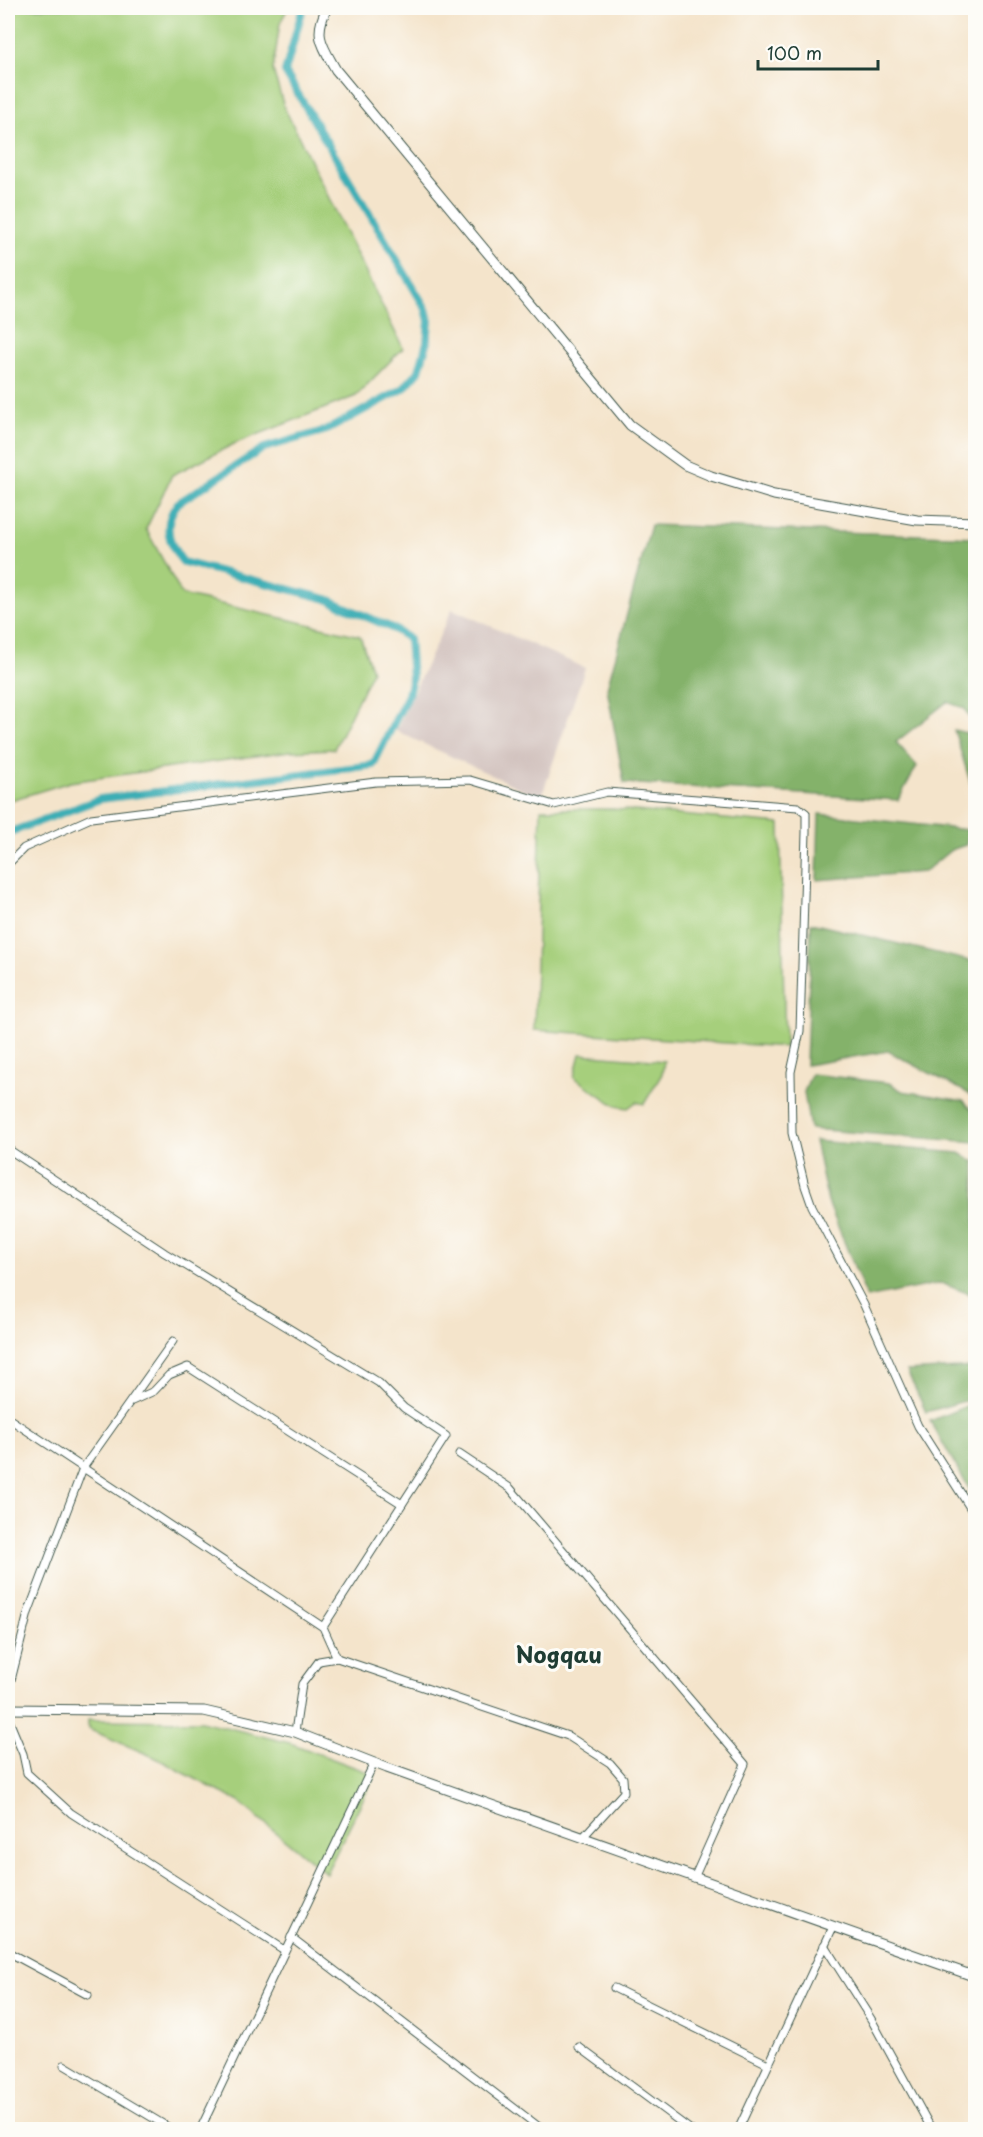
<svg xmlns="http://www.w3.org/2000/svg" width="983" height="2137" font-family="'Playpen Sans',sans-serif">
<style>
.industrial{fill:#d0c0bc}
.green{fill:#a6cf7b;stroke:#628658;stroke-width:1.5}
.forest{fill:#84b26b;stroke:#527850;stroke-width:1.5}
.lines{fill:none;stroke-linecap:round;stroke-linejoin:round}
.canal{stroke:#3caeb5;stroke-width:8}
.street-casing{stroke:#3f564b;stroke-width:9}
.secondary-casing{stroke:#3f564b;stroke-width:11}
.street{stroke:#fff;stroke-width:7}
.secondary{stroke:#fff;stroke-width:9}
.labels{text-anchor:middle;stroke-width:6;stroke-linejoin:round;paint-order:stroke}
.quarter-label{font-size:22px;font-weight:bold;fill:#1f3d34;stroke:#fdfcf7}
</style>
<rect width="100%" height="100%" fill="#fdfcf7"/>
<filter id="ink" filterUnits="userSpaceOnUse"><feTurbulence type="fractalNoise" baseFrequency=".0167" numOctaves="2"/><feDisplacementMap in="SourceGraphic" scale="12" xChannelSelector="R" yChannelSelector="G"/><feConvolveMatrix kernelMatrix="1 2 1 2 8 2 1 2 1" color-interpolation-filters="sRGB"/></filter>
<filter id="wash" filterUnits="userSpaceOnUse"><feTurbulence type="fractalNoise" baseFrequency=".008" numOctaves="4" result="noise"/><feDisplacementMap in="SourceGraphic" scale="24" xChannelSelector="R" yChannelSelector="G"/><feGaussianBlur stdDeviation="1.35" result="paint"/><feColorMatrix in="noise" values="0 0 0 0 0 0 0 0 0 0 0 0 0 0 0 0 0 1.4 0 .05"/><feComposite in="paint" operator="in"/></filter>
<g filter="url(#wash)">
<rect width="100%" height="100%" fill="#f4e4cb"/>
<path class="industrial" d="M452 609 585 668 541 798 396 731Z"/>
<g class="green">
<path d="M8 8H288L280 23 273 70 284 107 403 348 356 396 236 443 172 475 146 529 182 595 360 636 372 671 334 749 290 751 70 782 8 801Z"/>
<path d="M541 809H613L780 824 785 1047 534 1030Z"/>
<path d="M580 1054 664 1061 662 1074 644 1104 636 1102 628 1108 616 1106 574 1077Z"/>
<path d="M88 1720 201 1721 290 1743 375 1775 326 1873 239 1802 154 1757 88 1729Z"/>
</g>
<g class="forest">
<path d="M651 525 975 537V726L964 708 947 702 896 742 917 766 898 800 624 783 607 688Z"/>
<path d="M954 730 975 735V797Z"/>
<path d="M819 814 968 830 966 845 951 850 924 872 817 880Z"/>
<path d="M811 923 975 962V1097L888 1051 806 1065Z"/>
<path d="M811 1074 889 1083 902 1091 964 1101 975 1113V1142L810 1129 804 1092Z"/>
<path d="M815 1141 960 1153 975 1162V1296L941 1283 867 1298 828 1202Z"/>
<path d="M975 1367V1398L926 1412 907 1371Z"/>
<path d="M966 1406 975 1410V1495L972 1494 930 1421Z"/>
</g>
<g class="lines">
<path class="canal" d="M8 833 100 799 373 765 408 695 412 678 409 639 394 629 327 599 183 562C168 544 162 523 178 503L264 448 327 430 403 389 419 371 427 342 429 321 426 309 285 72 303 8"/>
</g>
</g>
<g filter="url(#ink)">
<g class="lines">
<defs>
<g id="street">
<path d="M8 864 24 848 91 818 376 782 470 780 554 805 607 792 798 807 806 813V832L800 1031 791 1072 792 1133 805 1186 812 1206 864 1305 918 1426 976 1517"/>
<path d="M8 1149 165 1253 379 1383 404 1408 446 1436 323 1627"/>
<path d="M132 1401 154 1391 169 1375 188 1367 402 1504"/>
<path d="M8 1418 323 1627 337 1658"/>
<path d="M459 1454 510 1488 745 1764 694 1878"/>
<path d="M8 1692 28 1613 83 1468 173 1341"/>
<path d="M8 1718 23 1754 27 1773 71 1813 284 1950"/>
<path d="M295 1732 302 1684 319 1661 337 1658 568 1736 610 1763 623 1778 624 1792 584 1836"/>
<path d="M291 1937 543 2130"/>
<path d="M824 1945 871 2019 932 2130"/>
<path d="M8 1952 88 1995"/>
<path d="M614 1988 768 2064"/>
<path d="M579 2047 691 2130"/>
<path d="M64 2065 173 2130"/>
<path d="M200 2130 374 1763"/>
<path d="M738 2130 833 1927"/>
</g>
<g id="secondary">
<path d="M327 8C313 35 322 45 336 70L630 425 685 465 711 476 774 495 917 520 976 522"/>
<path d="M8 1709 204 1711 295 1732 387 1768 976 1977"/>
</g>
</defs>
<use href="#street" class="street-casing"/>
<use href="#secondary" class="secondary-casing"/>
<use href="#street" class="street"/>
<use href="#secondary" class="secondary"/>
</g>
</g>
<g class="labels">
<g class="quarter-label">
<text x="559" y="1663">Nogqau</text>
</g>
</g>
<rect width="983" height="2137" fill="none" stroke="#fdfcf7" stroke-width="30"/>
<path d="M758 60v9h120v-9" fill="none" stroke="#1f3d34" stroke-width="3"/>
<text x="767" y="60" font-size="18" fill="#1f3d34" stroke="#fdfcf7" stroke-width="4.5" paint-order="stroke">100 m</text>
</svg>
